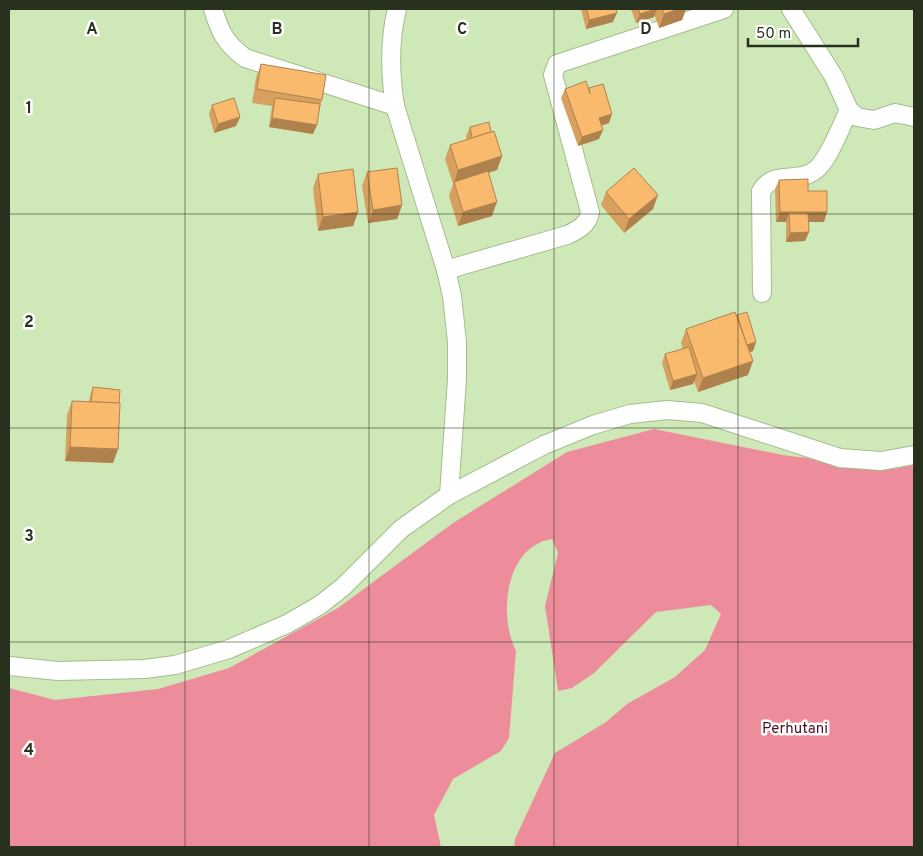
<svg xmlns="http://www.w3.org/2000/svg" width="923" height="856" font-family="Overpass,sans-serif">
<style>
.green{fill:#ed8d9c}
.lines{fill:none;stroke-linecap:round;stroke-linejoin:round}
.street-casing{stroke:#a5bd8e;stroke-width:20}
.street{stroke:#fff;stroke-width:18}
.wall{fill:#d7a05f}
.shaded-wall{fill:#af824d}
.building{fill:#faba6e;stroke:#af824d}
.grid{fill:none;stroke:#28311e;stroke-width:1;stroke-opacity:0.55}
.labels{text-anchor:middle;stroke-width:5;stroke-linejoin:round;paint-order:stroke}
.park-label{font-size:15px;fill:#4c1120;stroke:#fff}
.grid-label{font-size:16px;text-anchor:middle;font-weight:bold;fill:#28311e;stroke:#fff;stroke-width:5;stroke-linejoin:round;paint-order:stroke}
</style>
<rect width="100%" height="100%" fill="#cfe8b7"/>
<path class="green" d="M654 429 783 455 893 469 914 465V847H514L515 839 555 753 606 722 627 704 675 677 705 650 721 614 711 605 656 612 594 673 572 688 558 691 545 606 558 553 552 539C505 546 498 616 516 651L509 738 501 751 453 779 434 815 441 847H9V688L55 700 158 689 229 668 338 608 453 523 567 452Z"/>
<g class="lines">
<defs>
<g id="street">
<path d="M213 9C220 32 225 43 245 58L395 106"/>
<path d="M397 9C389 41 390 74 395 106L446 270 452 296 457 342V379L449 495"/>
<path d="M791 9 834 77 849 110 857 117 874 120 895 113 914 117"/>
<path d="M446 270 567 235C578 230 588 225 590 212L553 75 557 64 724 9"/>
<path d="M762 293 761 191C775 169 796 184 814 171 828 162 841 126 849 110"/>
<path d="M9 666 58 671 144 669 175 665 229 649 287 624 320 605 343 587 401 529 449 495 544 445 593 425 630 414 667 410 702 413 840 458 881 461 914 455"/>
</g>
</defs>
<use href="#street" class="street-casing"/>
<use href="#street" class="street"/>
</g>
<g class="wall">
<path d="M581 9H616L613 22 586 29Z"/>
<path d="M631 9H686L682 20 659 28 655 16 654 17 636 23Z"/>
<path d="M261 64 322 100 313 134 269 127 272 106 252 103 256 78Z"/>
<path d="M589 88 609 123 601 126 599 139 578 146 561 98 565 89H589Z"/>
<path d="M212 105 240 117 236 126 214 133 209 114Z"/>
<path d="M470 127 491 132 502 156 497 170 489 172 492 216 458 226 449 196 453 184 445 159 450 145 467 140 466 136Z"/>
<path d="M367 172 402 205 397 219 368 223 362 186Z"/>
<path d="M318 174 358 212 353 226 318 231 313 188Z"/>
<path d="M779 180 808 191 824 222H808L809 232 805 241 786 242V222H776L775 189Z"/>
<path d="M606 192 653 209 624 233 601 205Z"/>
<path d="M737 315 756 342 753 351 749 352 748 375 698 392 694 381 693 384 670 390 662 363 665 354 683 349 681 343 686 329Z"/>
<path d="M93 387 119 403 118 449 113 463 65 461 67 415 72 401 89 402 90 396Z"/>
</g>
<g class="shaded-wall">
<path d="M656 9H657L654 17 636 23 640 14Z"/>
<path d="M679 9H686L682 20 659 28 664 14Z"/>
<path d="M617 13 613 22 586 29 589 20Z"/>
<path d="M612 114 609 123 595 127 599 118Z"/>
<path d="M240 117 236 126 214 133 218 124Z"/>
<path d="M272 118 317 125 313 134 269 127Z"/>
<path d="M603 130 599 139 578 146 582 137Z"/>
<path d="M502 156 497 170 454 184V182L458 170Z"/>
<path d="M658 195 653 209 624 233 629 219Z"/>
<path d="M497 202 492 216 458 226 463 212Z"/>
<path d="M402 205 397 219 368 223 373 210Z"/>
<path d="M358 212 353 226 318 231 323 217Z"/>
<path d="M780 212H827L824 222H789V213L786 222H776Z"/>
<path d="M809 232 805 241 786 242 790 233Z"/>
<path d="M756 342 753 351 741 355 744 345Z"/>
<path d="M753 361 748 375 698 392 703 378Z"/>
<path d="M697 374 693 384 670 390 673 381Z"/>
<path d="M70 447 118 449 113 463 65 461Z"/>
</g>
<g class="building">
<path d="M587 9H616L617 13 589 20Z"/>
<path d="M638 9H656L640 14Z"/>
<path d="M662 9H679L664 14Z"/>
<path d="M261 64 326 75 322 100 257 89Z"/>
<path d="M586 81 590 94 589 88 603 84 612 114 599 118 603 130 582 137 565 89Z"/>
<path d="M234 98 240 117 218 124 212 105Z"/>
<path d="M275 98 320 104 317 125 272 118Z"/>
<path d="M489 122 491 132 472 138 470 127Z"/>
<path d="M494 131 502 156 458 170 450 145Z"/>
<path d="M397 168 402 205 373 210 367 172Z"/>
<path d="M634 168 658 195 629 219 606 192Z"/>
<path d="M353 169 358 212 323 217 318 174Z"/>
<path d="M488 171 497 202 463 212 454 182Z"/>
<path d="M808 179V191H827V212H780L779 180Z"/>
<path d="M789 213H808L809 232 790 233Z"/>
<path d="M735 312 753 361 703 378 686 329Z"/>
<path d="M747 312 756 342 747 345 737 315Z"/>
<path d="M689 347 697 374 673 381 665 354Z"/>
<path d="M93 387 120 390 119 403 91 402Z"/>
<path d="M72 401 120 403 118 449 70 447Z"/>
</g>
<path class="grid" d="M185 9V847M369 9V847M554 9V847M738 9V847M9 214H914M9 428H914M9 642H914"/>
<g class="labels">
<g class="park-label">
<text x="795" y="733">Perhutani</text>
</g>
</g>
<g class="grid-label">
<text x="92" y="34">A</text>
<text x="277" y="34">B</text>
<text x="462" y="34">C</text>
<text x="646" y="34">D</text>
<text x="29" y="113">1</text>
<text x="29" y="327">2</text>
<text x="29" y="541">3</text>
<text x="29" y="755">4</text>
</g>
<rect width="923" height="856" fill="none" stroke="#28311e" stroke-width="20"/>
<path d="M748 38v8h110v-8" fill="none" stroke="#28311e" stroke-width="2.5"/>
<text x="756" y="38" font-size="15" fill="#28311e" stroke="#ffffff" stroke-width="4" paint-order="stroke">50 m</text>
</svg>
